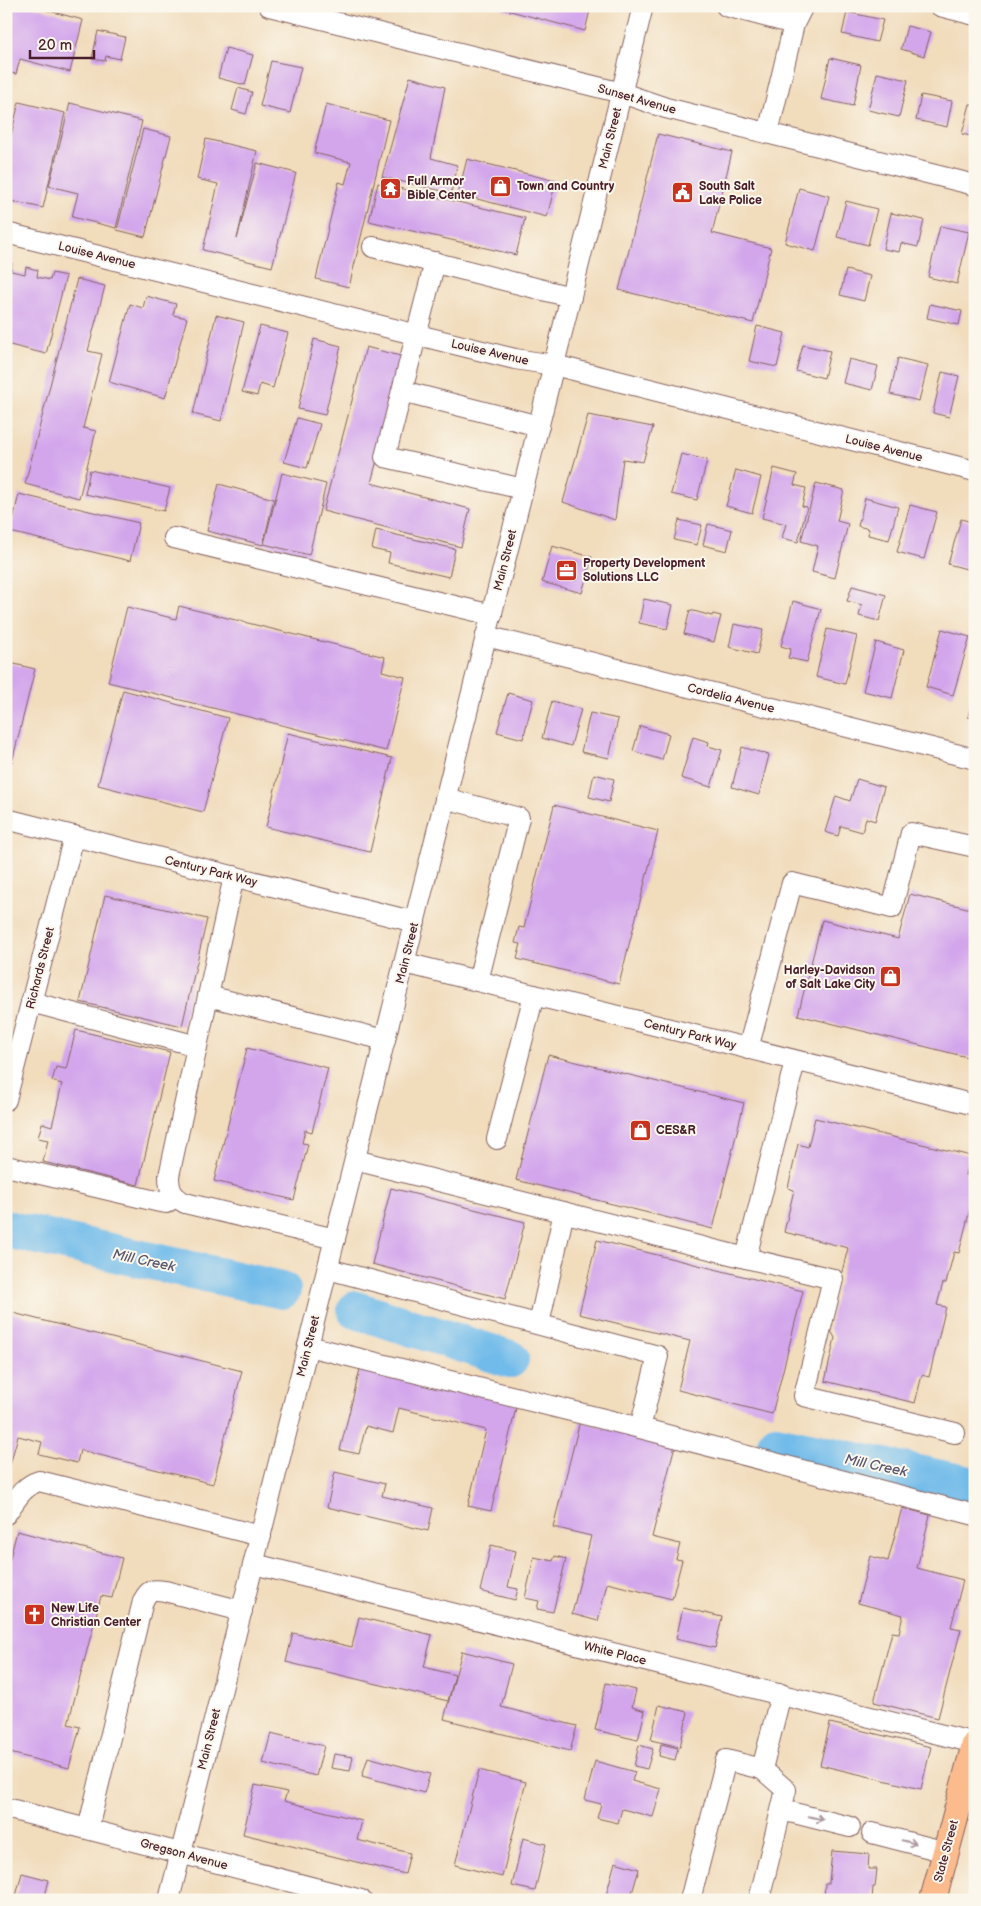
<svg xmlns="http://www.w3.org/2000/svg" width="981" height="1906" font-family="'Balsamiq Sans',sans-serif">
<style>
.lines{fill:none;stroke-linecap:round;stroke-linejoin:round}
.river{stroke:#71bbea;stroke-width:38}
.building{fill:#d3a6ec}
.minor-casing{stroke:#84615e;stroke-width:22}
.major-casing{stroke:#84615e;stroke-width:28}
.minor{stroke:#fff;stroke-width:20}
.major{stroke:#fbbb8c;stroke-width:26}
.oneway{stroke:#ae9aa0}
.labels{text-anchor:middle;stroke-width:4;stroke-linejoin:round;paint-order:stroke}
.street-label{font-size:12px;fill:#4a1f2b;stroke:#fbf7ec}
.poi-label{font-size:12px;font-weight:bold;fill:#4a1f2b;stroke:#fbf7ec;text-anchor:start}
.water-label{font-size:14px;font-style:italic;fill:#58566e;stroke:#fbf7ec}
</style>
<rect width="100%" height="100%" fill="#fbf7ec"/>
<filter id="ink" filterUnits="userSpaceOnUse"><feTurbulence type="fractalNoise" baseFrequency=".02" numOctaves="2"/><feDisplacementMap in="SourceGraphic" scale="10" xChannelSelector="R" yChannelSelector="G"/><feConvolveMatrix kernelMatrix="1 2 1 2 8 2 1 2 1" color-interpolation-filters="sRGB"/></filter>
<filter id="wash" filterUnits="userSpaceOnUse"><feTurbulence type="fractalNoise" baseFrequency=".0096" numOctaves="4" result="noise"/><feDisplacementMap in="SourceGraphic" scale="20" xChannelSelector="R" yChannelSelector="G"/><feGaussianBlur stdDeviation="1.12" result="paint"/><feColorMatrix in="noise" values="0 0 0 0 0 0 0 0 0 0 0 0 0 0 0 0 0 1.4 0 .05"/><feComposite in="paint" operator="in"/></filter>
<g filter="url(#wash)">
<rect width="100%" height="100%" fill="#f1dcbc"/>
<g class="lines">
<g class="river">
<path d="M6 1229 282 1290"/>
<path d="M356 1310 510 1359"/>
<path d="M776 1444 975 1486"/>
</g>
</g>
<g id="blocks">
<g class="building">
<path d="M6 6H31L83 20 70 72 20 59 16 74 6 72Z"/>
<path d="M504 6H591L585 31 503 9Z"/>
<path d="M847 12 883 20 877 42 842 34Z"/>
<path d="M907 26 931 32 924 56 901 49Z"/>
<path d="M98 31 125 37 120 59 106 56 105 61 92 59Z"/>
<path d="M226 48 253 55 245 85 218 78Z"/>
<path d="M830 58 861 65 853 106 821 99Z"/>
<path d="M271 61 301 67 290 113 260 106Z"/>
<path d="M877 73 908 80 899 117 868 110Z"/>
<path d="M410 77 445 87 431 158 457 165 451 193 382 177Z"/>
<path d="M238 88 252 92 246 114 232 110Z"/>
<path d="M921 95 952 101 947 127 916 120Z"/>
<path d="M19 102 65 113 43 208 6 200V156Z"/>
<path d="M70 103 142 121 116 228 72 217 78 193 49 186Z"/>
<path d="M326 104 389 120 349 287 316 279 339 182 345 184 351 162 314 153Z"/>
<path d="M970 104 975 106V137L962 134Z"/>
<path d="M143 129 171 136 145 237 117 230Z"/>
<path d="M658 134 732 152 712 233 771 248 753 323 619 290Z"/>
<path d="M206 139 257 151 237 239 257 163 296 173 272 267 203 250 218 184 197 179Z"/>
<path d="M467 159 556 181 547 217 458 194Z"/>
<path d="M378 183 525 218 516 255 369 221Z"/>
<path d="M799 188 829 196 815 251 785 243Z"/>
<path d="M846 201 877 209 868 245 837 237Z"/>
<path d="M891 213 924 220 918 247 901 243 899 252 883 249Z"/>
<path d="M940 226 969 232 957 284 928 277Z"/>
<path d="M6 262 12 263 11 271 25 274 26 267 38 270 37 277 50 280 52 273 66 276 46 354 6 344Z"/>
<path d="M846 270 870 276 864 301 840 295Z"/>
<path d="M77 279 105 286 88 351 102 354 83 428 96 431 79 498 25 484Z"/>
<path d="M146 296 176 304 173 315 187 318 165 398 109 382 130 304 143 308Z"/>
<path d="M930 304 962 311 959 325 927 318Z"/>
<path d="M216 315 244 322 221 421 193 414Z"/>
<path d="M260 326 288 333 273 388 260 384 257 396 242 392Z"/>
<path d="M757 326 785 333 777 367 749 361Z"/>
<path d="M314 339 341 346 325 415 298 409Z"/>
<path d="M803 345 830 351 824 378 796 371Z"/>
<path d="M366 347 404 357 371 483 470 509 461 547 323 511Z"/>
<path d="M898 358 928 365 919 401 890 394Z"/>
<path d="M849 359 878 366 872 390 843 383Z"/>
<path d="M942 372 959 376 949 417 933 413Z"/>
<path d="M588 415 653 427 643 462 623 459 615 520 563 502Z"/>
<path d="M297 418 320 424 307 468 284 462Z"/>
<path d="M681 454 707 460 697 500 671 494Z"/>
<path d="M774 468 797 474 794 485 806 488 802 506 807 507 798 542 782 538 786 524 762 518Z"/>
<path d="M90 470 170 488 164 511 85 494Z"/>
<path d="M736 470 761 477 752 513 726 506Z"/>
<path d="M282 473 326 484 309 555 264 544Z"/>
<path d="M816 483 844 490 837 521 848 524 835 578 812 572 818 546 801 541Z"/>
<path d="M219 484 274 499 263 545 207 531Z"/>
<path d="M19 494 139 523 130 561 10 532Z"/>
<path d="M865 498 898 507 889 540 868 535 869 529 858 526Z"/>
<path d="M910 505 937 512 924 559 897 552Z"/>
<path d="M961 519 975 523 974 571 948 564Z"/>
<path d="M679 520 702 525 697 545 674 540Z"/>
<path d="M708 524 732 530 727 551 703 545Z"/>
<path d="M376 530 455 549 449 577 388 563 390 553 372 549Z"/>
<path d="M552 546 592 557 582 593 542 582Z"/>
<path d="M852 586 886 595 879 621 859 616 862 605 847 601Z"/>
<path d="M644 599 673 605 667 629 639 623Z"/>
<path d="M793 601 821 609 807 662 788 658 791 649 781 646Z"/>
<path d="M179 606 385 657 382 671 405 677 386 751 108 682 127 607 176 619Z"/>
<path d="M690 610 712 616 713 614 721 616 714 642 684 634Z"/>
<path d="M734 624 763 630 757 654 729 647Z"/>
<path d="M827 629 857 636 845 684 816 677Z"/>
<path d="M942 629 970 637 953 695 926 687Z"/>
<path d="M876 642 904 650 892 698 863 691Z"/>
<path d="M6 662 35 669 12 762 6 761Z"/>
<path d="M123 690 228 718 203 812 98 785Z"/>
<path d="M974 692H975V718L968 717Z"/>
<path d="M508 693 533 700 523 739 497 732Z"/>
<path d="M552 701 581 709 571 746 542 738Z"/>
<path d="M590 713 618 719 609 758 581 752Z"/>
<path d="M640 726 669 734 662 760 633 751Z"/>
<path d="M288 733 392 758 370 852 266 827Z"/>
<path d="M693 737 709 742 708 746 722 750 711 787 681 778Z"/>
<path d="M742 747 769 755 759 795 732 787Z"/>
<path d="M594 774 614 779 609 802 589 797Z"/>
<path d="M857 779 884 787 875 821 866 818 862 832 841 826 838 836 825 832 836 796 850 801Z"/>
<path d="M554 805 658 831 619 984 517 959 521 944 515 943 519 927 524 928Z"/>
<path d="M910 894 975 910V1059L798 1015 822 920 898 939Z"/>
<path d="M105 895 207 919 182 1026 80 1002Z"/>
<path d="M76 1030 170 1052 138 1185 43 1162 48 1140 38 1138 42 1123 52 1126 62 1084 52 1081 56 1067 66 1069Z"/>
<path d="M247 1048 328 1068 312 1132 305 1130 302 1143 308 1144 294 1200 214 1181Z"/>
<path d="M548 1055 744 1103 713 1229 516 1180Z"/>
<path d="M815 1118 971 1156 966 1175 975 1177V1189L959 1253 954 1252 946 1283H943L937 1305 946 1307 929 1377 922 1375 915 1403 825 1381 835 1338 830 1329 832 1312 848 1248 784 1232 794 1190 788 1188 798 1144 808 1147Z"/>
<path d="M391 1188 525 1222 505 1299 372 1264Z"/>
<path d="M597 1240 803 1291 772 1414 678 1390 690 1341 579 1314Z"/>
<path d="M9 1312 242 1371 213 1484 80 1450 77 1463 39 1454 42 1442 18 1436 6 1479V1321Z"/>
<path d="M361 1365 517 1404 491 1511 468 1506 486 1430 399 1408 393 1433 366 1426 359 1454 340 1450Z"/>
<path d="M580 1421 675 1445 652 1537 680 1544 676 1559 682 1560 672 1599 607 1583 598 1621 572 1614 591 1536 553 1527Z"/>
<path d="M335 1472 385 1484 382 1496 433 1508 428 1531 327 1507Z"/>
<path d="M902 1508 930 1515 917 1568 963 1580 951 1627 961 1629 938 1718 874 1702 892 1632 899 1633 903 1615 858 1603 870 1556 888 1561Z"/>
<path d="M17 1531 122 1558 112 1598 101 1596 68 1724 80 1727 69 1768 6 1752V1573Z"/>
<path d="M491 1545 516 1551 508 1587 518 1589 515 1600 480 1591Z"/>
<path d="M555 1556 566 1559 553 1612 537 1609 539 1601 525 1598 534 1557 553 1561Z"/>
<path d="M683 1608 722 1617 715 1648 676 1639Z"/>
<path d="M359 1617 432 1635 424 1667 455 1675 448 1701 286 1662 293 1633 352 1647Z"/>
<path d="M462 1651 512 1664 501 1707 577 1726 570 1751 444 1719Z"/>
<path d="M606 1683 636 1690 632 1707 645 1711 638 1740 595 1730Z"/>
<path d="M659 1705 688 1712 680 1747 651 1740Z"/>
<path d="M830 1723 931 1747 921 1789 820 1765Z"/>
<path d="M271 1733 324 1746 316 1776 263 1763Z"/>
<path d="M661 1744 678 1748 675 1760 659 1756Z"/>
<path d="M639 1745 653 1749 647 1769 634 1766Z"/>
<path d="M334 1754 353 1757 350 1771 331 1768Z"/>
<path d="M368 1757 430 1774 424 1793 362 1776Z"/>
<path d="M595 1761 635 1772 632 1781 661 1789 653 1817 622 1809 618 1823 597 1818 601 1804 585 1800Z"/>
<path d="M479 1770 526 1782 502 1877 455 1865Z"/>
<path d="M255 1785 287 1792 284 1801 362 1821 357 1840 410 1853 405 1874 243 1834Z"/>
<path d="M523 1838 546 1844 535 1891 512 1886Z"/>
<path d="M832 1851 869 1854 868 1869H877L875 1887H873L872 1900H824L825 1883H829Z"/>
<path d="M615 1862 639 1869 630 1900 605 1899Z"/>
<path d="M22 1873 49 1880 44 1900H15Z"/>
</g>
</g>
</g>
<g filter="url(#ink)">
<use href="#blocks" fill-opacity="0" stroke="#84615e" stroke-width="1"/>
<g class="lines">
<defs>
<g id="minor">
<path d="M269 6 622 93 666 108 975 185"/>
<path d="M726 6 794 24 768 133"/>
<path d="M940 6 975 15"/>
<path d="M794 24 803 6"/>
<path d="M6 233 515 359 554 365 975 471"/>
<path d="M373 247 571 297"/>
<path d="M435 262 385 457 523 489"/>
<path d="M402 391 539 426"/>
<path d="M174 538 492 615"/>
<path d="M486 636 975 759"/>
<path d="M445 798 519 818 478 981"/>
<path d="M6 819 415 922"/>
<path d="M234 876 169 1176C169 1190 172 1196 185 1203L335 1239"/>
<path d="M405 963 975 1105"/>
<path d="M208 996 385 1040"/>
<path d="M31 1002 197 1046"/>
<path d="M748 1049 792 883 892 908 911 833 975 847"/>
<path d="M6 1100 74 836"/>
<path d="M497 1139 534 995"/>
<path d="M355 1160 746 1258 795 1061"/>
<path d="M6 1166 160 1202 166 1203 175 1197"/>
<path d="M746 1258 833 1279 804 1396 955 1433"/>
<path d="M328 1269 658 1356 640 1428"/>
<path d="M539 1324 564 1212"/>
<path d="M308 1346 640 1428 975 1515"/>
<path d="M6 1514C16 1500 23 1486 39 1481L261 1536"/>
<path d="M254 1564 975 1743"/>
<path d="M6 1808 361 1900"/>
<path d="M782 1810 850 1827"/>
<path d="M88 1829 143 1601C149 1589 153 1589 165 1591L242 1611"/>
<path d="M872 1833 946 1852"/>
<path d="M169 1900 523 489 643 6"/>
<path d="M690 1900 726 1760 762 1769 781 1694"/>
<path d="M759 1900 786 1790 762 1769"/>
</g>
<path id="major" d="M933 1900 975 1744"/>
</defs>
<use href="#minor" class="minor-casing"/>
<use href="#major" class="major-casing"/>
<use href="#minor" class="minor"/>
<use href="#major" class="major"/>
</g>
<defs><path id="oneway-shaft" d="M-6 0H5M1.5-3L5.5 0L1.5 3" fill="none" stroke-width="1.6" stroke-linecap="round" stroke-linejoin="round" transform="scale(1.25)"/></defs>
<g class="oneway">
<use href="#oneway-shaft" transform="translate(816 1818) rotate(14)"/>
<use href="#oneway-shaft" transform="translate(909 1842) rotate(14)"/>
</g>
</g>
<defs>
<symbol id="shop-square" viewBox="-11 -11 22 22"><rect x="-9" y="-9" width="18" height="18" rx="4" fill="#c8321e" stroke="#fbf7ec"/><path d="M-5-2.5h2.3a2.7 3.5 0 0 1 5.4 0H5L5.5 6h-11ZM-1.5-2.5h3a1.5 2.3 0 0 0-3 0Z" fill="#fff"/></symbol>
<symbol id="temple-square" viewBox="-11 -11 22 22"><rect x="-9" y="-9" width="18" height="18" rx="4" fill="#c8321e" stroke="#fbf7ec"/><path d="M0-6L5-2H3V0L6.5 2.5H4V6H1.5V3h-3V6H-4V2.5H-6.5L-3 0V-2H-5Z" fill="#fff"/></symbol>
<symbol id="civic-square" viewBox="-11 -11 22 22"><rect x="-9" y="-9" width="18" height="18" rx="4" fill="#c8321e" stroke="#fbf7ec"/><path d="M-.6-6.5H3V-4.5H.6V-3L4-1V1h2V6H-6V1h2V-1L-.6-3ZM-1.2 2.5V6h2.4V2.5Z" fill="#fff"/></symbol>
<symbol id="office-square" viewBox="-11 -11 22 22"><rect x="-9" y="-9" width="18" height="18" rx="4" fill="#c8321e" stroke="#fbf7ec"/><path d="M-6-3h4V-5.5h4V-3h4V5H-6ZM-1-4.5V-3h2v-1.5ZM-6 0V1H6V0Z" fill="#fff"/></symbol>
<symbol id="church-square" viewBox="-11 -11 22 22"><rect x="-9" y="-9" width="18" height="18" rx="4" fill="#c8321e" stroke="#fbf7ec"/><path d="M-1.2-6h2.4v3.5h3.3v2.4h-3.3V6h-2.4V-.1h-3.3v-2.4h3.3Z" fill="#fff"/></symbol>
</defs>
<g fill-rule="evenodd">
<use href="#shop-square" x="488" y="174" width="25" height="25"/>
<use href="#temple-square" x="378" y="176" width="25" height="25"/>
<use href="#civic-square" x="670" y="180" width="25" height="25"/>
<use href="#office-square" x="554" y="558" width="25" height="25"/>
<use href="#shop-square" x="878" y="964" width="25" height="25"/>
<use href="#shop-square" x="628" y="1118" width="25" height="25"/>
<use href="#church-square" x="22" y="1602" width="25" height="25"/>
</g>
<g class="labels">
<g class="street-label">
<text transform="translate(637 99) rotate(16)" y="4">Sunset Avenue</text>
<text transform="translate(610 138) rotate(-76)" y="4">Main Street</text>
<text transform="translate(97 255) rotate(14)" y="4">Louise Avenue</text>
<text transform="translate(490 352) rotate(13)" y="4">Louise Avenue</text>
<text transform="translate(884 448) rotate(14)" y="4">Louise Avenue</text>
<text transform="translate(505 560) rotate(-76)" y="4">Main Street</text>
<text transform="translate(731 698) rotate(14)" y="4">Cordelia Avenue</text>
<text transform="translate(211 871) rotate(14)" y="4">Century Park Way</text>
<text transform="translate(407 953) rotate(-76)" y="4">Main Street</text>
<text transform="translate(40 968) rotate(-76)" y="4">Richards Street</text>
<text transform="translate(690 1034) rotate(14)" y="4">Century Park Way</text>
<text transform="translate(308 1346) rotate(-76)" y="4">Main Street</text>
<text transform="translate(615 1653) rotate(14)" y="4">White Place</text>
<text transform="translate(209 1739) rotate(-76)" y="4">Main Street</text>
<text transform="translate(946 1851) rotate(-75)" y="4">State Street</text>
<text transform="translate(184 1854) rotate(15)" y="4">Gregson Avenue</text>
</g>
<g class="poi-label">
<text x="407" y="185">Full Armor<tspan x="407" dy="14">Bible Center</tspan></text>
<text x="517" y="190">Town and Country</text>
<text x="699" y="190">South Salt<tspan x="699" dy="14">Lake Police</tspan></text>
<text x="583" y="567">Property Development<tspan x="583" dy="14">Solutions LLC</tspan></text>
<text x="875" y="974" text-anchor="end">Harley-Davidson<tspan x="875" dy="14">of Salt Lake City</tspan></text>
<text x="656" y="1134">CES&amp;R</text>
<text x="51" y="1612">New Life<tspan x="51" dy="14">Christian Center</tspan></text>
</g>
<g class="water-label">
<text transform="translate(144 1260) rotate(12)" y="5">Mill Creek</text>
<text transform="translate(876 1465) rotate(12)" y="5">Mill Creek</text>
</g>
</g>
<rect width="981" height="1906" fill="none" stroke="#fbf7ec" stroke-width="25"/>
<path d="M30 50v8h64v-8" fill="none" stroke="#4a1f2b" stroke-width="2.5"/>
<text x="38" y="50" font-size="15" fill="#4a1f2b" stroke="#fbf7ec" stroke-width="4" paint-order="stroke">20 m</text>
</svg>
